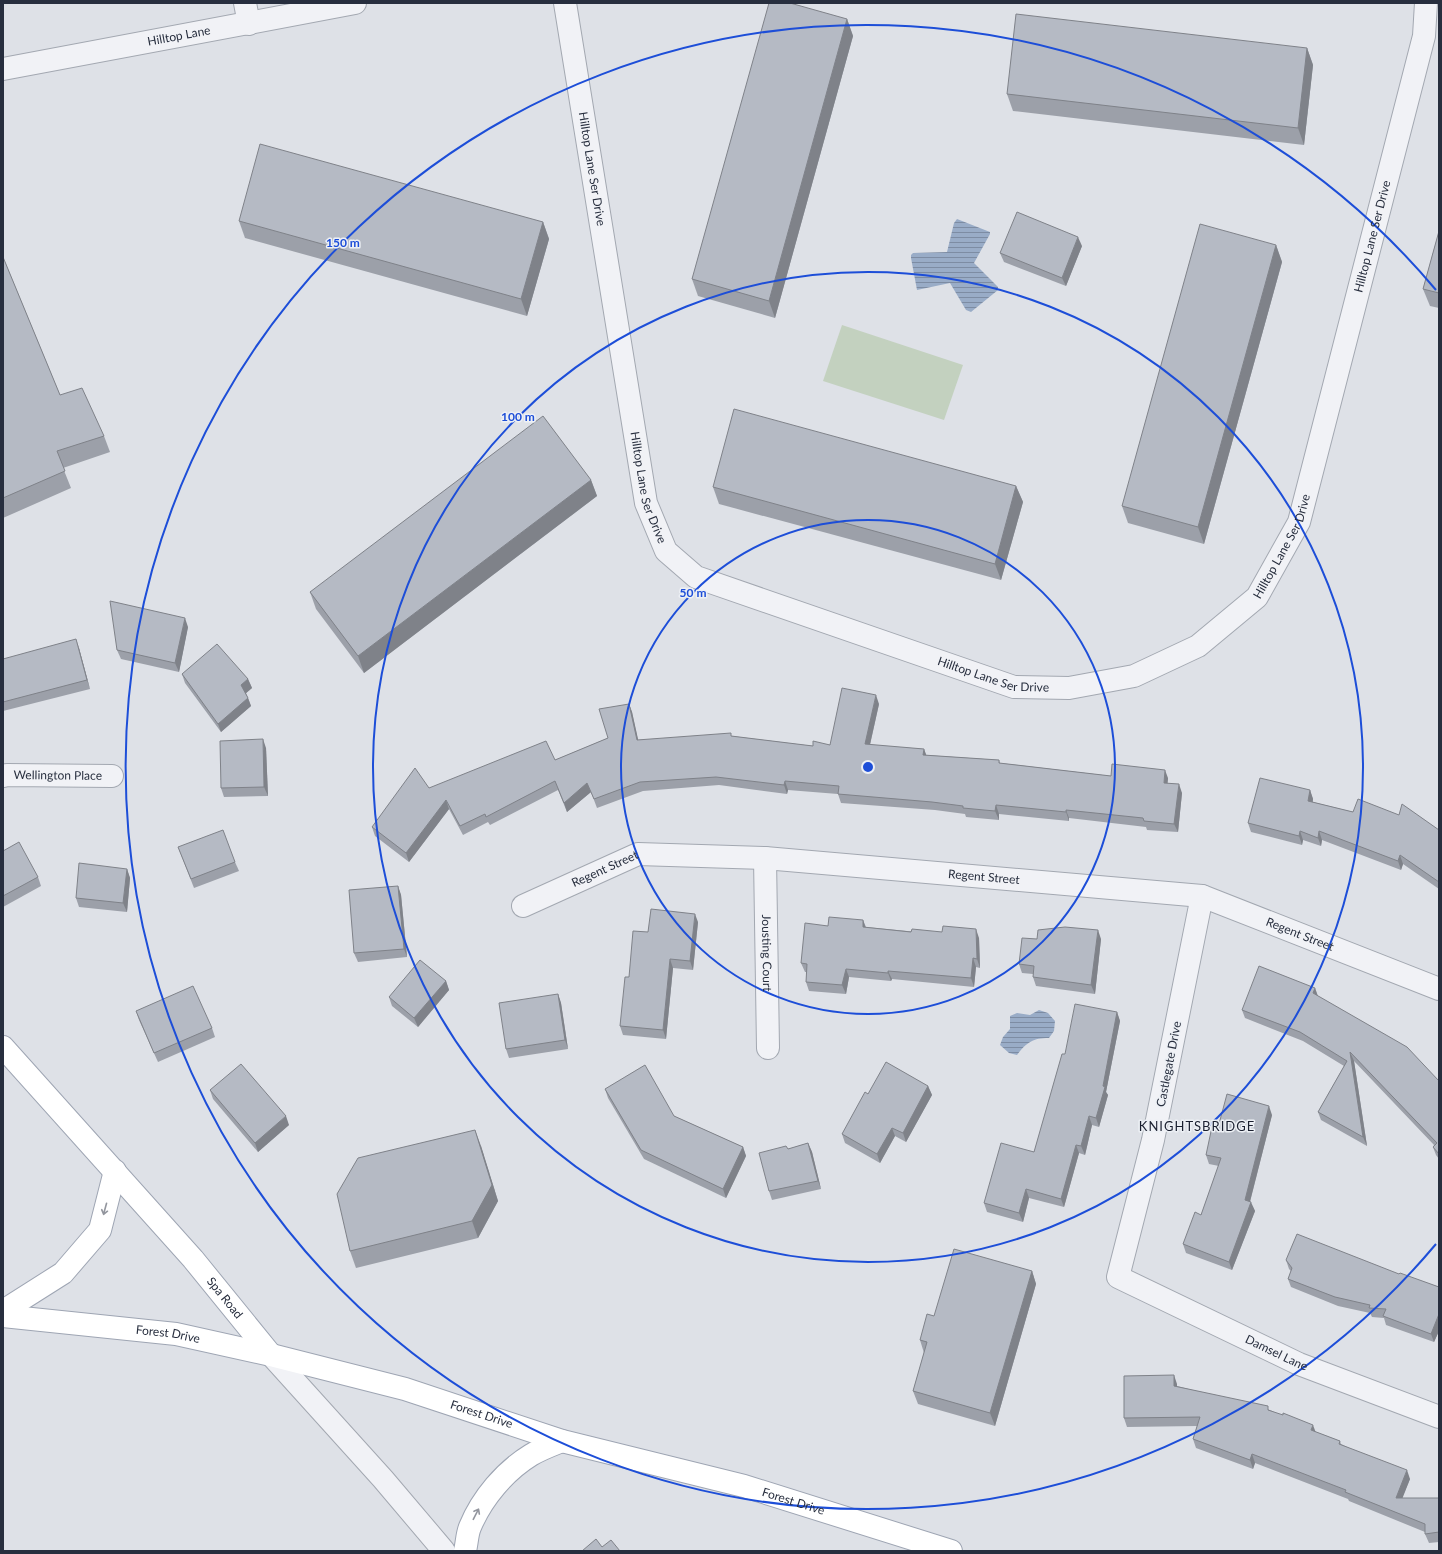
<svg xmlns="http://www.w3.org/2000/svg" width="1442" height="1554" font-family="Lato,sans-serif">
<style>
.green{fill:#c3d1bf}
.water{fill:url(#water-rules)}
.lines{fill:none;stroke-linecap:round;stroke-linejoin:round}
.minor-casing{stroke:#a3a8b1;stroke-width:24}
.major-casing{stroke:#9ea5b3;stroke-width:24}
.minor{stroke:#f1f2f6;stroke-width:22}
.major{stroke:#fff;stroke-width:22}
.wall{fill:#9ca0a9}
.shaded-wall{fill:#7f8289}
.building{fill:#b5bac4;stroke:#7f8289}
.oneway{stroke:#93969e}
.ring{fill:none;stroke:#1d4ed8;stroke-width:2}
.labels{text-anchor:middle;stroke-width:3;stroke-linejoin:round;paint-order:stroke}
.street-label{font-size:12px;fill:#272e3e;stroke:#edf0f5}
.neighbourhood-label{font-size:13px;letter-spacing:1px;fill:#1a1f2f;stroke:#edf0f5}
.centre{fill:#1d4ed8;stroke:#edf0f5;stroke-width:2}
.ring-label{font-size:12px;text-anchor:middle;font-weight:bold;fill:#1d4ed8;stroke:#edf0f5;stroke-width:3;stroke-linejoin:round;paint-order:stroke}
</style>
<defs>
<pattern id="water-rules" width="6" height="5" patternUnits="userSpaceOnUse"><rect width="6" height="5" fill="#99acc7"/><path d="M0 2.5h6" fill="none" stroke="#7d8ca3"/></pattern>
</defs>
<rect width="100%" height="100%" fill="#dee1e7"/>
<path class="green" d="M842 325 963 365 944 420 823 381Z"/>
<g class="water">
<path d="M957 219 990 232V234L974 263 998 287V290L971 312 966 310 950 283 917 290 911 258V255L913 253 947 252 954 223Z"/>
<path d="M1039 1010 1048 1013 1055 1021 1054 1031 1049 1038C1033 1038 1027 1042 1017 1055L1009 1053 1000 1045 1003 1037 1010 1029V1016L1017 1013 1030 1015Z"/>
</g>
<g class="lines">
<defs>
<g id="minor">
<path d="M245 3 249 24"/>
<path id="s1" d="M565 3 646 503 666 551 696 577 1014 687 1069 688 1134 676 1198 646 1257 597 1299 522 1424 36 1426 3"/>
<path id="s2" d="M3 69 355 3"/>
<path id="s3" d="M3 776 7 775 112 776"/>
<path id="s4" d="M765 858 768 1048"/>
<path id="s5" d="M1202 896 1153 1140 1118 1277 1299 1364 1439 1417"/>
<path id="s6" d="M523 906 638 854 765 858 1202 896 1439 989"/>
<path d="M271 1355 383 1479 444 1551"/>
</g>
<g id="major">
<path id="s7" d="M3 1047 193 1259 271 1355"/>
<path d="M3 1311 63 1273 100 1230 115 1171"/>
<path id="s8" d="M3 1316 176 1334 271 1355 405 1389 562 1441 744 1486 951 1551"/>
<path d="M465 1551C467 1543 467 1534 470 1527 482 1498 505 1471 531 1455 541 1449 552 1445 562 1441"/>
</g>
</defs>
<use href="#minor" class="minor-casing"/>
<use href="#major" class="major-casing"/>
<use href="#minor" class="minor"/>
<use href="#major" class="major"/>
</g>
<g class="wall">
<path d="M847 19 853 36 775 318 698 296 692 279Z"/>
<path d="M1307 48 1313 65 1304 145 1013 111 1007 94Z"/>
<path d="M239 221 543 222 549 239 527 316 245 238Z"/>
<path d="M1439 231V308L1430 306 1423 289Z"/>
<path d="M1276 245 1282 262 1204 544 1128 523 1122 506Z"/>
<path d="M1082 246 1066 286 1004 262 1000 253Z"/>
<path d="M3 257 60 395 104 436 110 452 63 468 71 488 3 518Z"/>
<path d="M591 480 597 496 364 673 316 609 310 592Z"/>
<path d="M1016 486 1023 502 1001 580 719 504 713 487Z"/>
<path d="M188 627 179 672 121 659 117 650Z"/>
<path d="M79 648 90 689 3 711V659Z"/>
<path d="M182 674 248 679 252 688 246 693 248 698 251 706 221 732 185 683Z"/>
<path d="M629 704 632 712 638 740 732 736 813 746 830 745 879 704 870 745 924 749 926 755 999 760 1000 763 1111 776 1168 778 1167 783 1182 793 1178 832 1147 830 1146 827 1069 818V821L999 814V820L966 817 965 814 935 810 841 803 838 794 788 790 787 794 719 785 643 791 597 808 591 792 567 812 558 790 490 825 488 822 463 835 449 809 409 862 375 836 372 827 429 788 555 760 608 738Z"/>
<path d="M266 748 268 796 224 797 221 788Z"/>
<path d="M1310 790 1313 799V802L1353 812 1399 815 1439 830V889L1403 864 1401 870 1322 840 1321 846 1303 840 1302 845 1251 832 1248 823Z"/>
<path d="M178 847 235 862 239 871 194 888Z"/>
<path d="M3 851 38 877 41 886 3 907Z"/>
<path d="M127 869 130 878 127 912 79 907 76 898Z"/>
<path d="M398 886 401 895 407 957 358 962 354 953Z"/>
<path d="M863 920 866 927 979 938 980 968 976 967 974 987 892 979 891 981 849 977 846 994 809 991 806 982 807 972H805L801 963 828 926Z"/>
<path d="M698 922 693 970 673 968 666 1039 623 1035 620 1026 629 977Z"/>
<path d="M1037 939H1101L1095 994 1036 986 1033 977V974L1022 973 1019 964Z"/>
<path d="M446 981 449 990 418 1027 392 1006 389 997Z"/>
<path d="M1315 988 1318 996 1439 1081V1159L1436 1155 1433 1147 1434 1145 1354 1061 1367 1146 1321 1120 1318 1112 1344 1066 1303 1041 1245 1018 1242 1010Z"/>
<path d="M558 994 561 1003 568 1049 509 1058 506 1049Z"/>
<path d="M136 1011 212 1028 215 1037 158 1062 139 1020Z"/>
<path d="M1117 1012 1120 1021 1106 1092 1108 1095 1099 1127 1092 1125 1085 1155 1079 1153 1064 1207 1029 1198 1023 1222 987 1212 984 1203 1034 1152 1065 1054Z"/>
<path d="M928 1086 932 1095 906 1142 895 1136 880 1163 845 1143 842 1134 868 1094Z"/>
<path d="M605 1089 674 1116 743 1147 746 1156 726 1198 644 1159 608 1098Z"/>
<path d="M210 1090 289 1125 258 1152 213 1099Z"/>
<path d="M1272 1115 1250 1202 1255 1211 1232 1270 1186 1253 1183 1244 1201 1215 1219 1166 1209 1164 1206 1155 1219 1124Z"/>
<path d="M808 1143 812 1152 821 1189 772 1200 769 1191 788 1149Z"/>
<path d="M481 1146 498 1201 478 1238 356 1268 350 1251Z"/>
<path d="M1286 1260 1399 1274 1439 1287V1331L1434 1342 1386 1325 1384 1318 1372 1317 1370 1313 1338 1306 1291 1287 1288 1279 1291 1271 1289 1269Z"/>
<path d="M1032 1271 1036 1284 995 1426 918 1404 913 1391 924 1353 920 1340Z"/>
<path d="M1177 1384V1386L1270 1410 1316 1432 1340 1441 1341 1444 1410 1479 1402 1498H1439V1542L1429 1543 1425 1534V1532L1349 1501 1348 1499 1255 1463 1253 1469 1196 1448 1193 1439 1197 1426 1127 1427 1124 1418Z"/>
</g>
<g class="shaded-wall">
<path d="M847 19 853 36 775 318 769 301Z"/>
<path d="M1307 48 1313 65 1304 145 1298 128Z"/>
<path d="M543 222 549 239 527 316 521 299Z"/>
<path d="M1078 237 1082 246 1066 286 1062 278Z"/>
<path d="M1276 245 1282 262 1204 544 1198 527Z"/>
<path d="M591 480 597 496 364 673 358 656Z"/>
<path d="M1016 486 1023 502 1001 580 995 564Z"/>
<path d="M185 618 188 627 179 672 175 663Z"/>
<path d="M76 639 79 648 90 689 87 680Z"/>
<path d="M248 679 252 688 245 694 241 685Z"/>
<path d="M876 695 879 704 868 753 865 744Z"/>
<path d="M248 698 251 706 221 732 218 724Z"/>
<path d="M629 704 632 712 640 748 637 740Z"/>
<path d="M263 739 266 748 268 796 264 787Z"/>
<path d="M924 749 927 757 923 755Z"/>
<path d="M1165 770 1168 778 1167 791 1164 783Z"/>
<path d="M785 781 788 790 787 794 784 785Z"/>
<path d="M587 783 591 792 567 812 564 803Z"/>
<path d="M1179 784 1182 793 1178 832 1174 824Z"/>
<path d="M1310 790 1313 799 1311 809 1308 801Z"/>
<path d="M446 800 449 809 409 862 406 853Z"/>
<path d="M996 805 999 814V820L995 811Z"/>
<path d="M1066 810 1069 818V821L1066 812Z"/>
<path d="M1300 831 1303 840 1302 845 1299 836Z"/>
<path d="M1319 831 1322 840 1321 846 1318 838Z"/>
<path d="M1400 855 1403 864 1401 870 1398 861Z"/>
<path d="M127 869 130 878 127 912 123 903Z"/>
<path d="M398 886 401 895 407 957 404 949Z"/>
<path d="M695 914 698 922 693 970 690 961Z"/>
<path d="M863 920 866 929 863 927Z"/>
<path d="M976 929 979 938 980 968 977 959Z"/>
<path d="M1098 930 1101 939 1095 994 1091 985Z"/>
<path d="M973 958 976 967 974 987 971 978Z"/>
<path d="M670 959 673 968 666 1039 663 1030Z"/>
<path d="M846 969 849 977 846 994 842 985Z"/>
<path d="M888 971 892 979 891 981 888 973Z"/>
<path d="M446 981 449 990 418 1027 414 1018Z"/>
<path d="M1315 988 1318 997 1313 993Z"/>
<path d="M558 994 561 1003 568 1049 565 1040Z"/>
<path d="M1117 1012 1120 1021 1106 1092 1108 1095 1099 1127 1096 1118 1103 1086Z"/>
<path d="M1350 1052 1354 1061 1367 1146 1363 1137Z"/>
<path d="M928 1086 932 1095 906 1142 903 1133Z"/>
<path d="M1269 1106 1272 1115 1248 1209 1245 1200Z"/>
<path d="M286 1116 289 1125 258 1152 255 1143Z"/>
<path d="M1089 1116 1092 1125 1085 1155 1081 1146Z"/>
<path d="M892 1128 895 1136 880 1163 877 1154Z"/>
<path d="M475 1130 481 1146 498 1201 478 1238 472 1221Z"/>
<path d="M808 1143 812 1152 821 1189 818 1181Z"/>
<path d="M1076 1145 1079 1153 1064 1207 1061 1199Z"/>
<path d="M743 1147 746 1156 726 1198 723 1189Z"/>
<path d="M1026 1189 1029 1198 1023 1222 1019 1213Z"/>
<path d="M1251 1202 1255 1211 1232 1270 1229 1262Z"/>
<path d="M1032 1271 1036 1284 995 1426 990 1413Z"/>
<path d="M1439 1314V1331L1434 1342 1431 1334Z"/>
<path d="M1174 1375 1177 1384V1394L1174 1386Z"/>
<path d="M1313 1425 1316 1433 1311 1430Z"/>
<path d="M1252 1454 1255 1463 1253 1469 1250 1460Z"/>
<path d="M1407 1470 1410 1479 1399 1507 1396 1498Z"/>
</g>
<g class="building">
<path d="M769 3H790L847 19 769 301 692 279Z"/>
<path d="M1016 14 1307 48 1298 128 1007 94Z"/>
<path d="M260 144 543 222 521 299 239 221Z"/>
<path d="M1017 212 1078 237 1062 278 1000 253Z"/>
<path d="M1200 224 1276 245 1198 527 1122 506Z"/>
<path d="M1439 231V293L1423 289Z"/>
<path d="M3 257 60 395 82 388 104 436 57 451 65 471 3 498Z"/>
<path d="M734 409 1016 486 995 564 713 487Z"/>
<path d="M543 416 591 480 358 656 310 592Z"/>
<path d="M110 601 185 618 175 663 117 650Z"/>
<path d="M76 639 87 680 3 702V659Z"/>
<path d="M217 644 248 679 241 685 248 698 218 724 182 674Z"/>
<path d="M842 688 876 695 865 744 924 749 923 755 999 760V763L1111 776 1112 764 1165 770 1164 783 1179 784 1174 824 1144 821 1143 818 1066 810V812L996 805 995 811 963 808V806L932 802 838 794 839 786 785 781 784 785 716 777 640 782 594 799 587 783 564 803 555 781 486 817 485 814 460 826 446 800 406 853 372 827 415 768 429 788 546 741 555 760 608 738 599 709 629 704 637 740 731 733V736L813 746V741L830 745Z"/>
<path d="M263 739 264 787 221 788 220 741Z"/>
<path d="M1260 778 1310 790 1308 801 1353 812 1358 799 1399 815 1402 804 1439 830V882L1400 855 1398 861 1319 831 1318 838 1300 831 1299 836 1248 823Z"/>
<path d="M223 830 235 862 191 879 178 847Z"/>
<path d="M19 842 38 877 3 896V851Z"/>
<path d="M79 863 127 869 123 903 76 898Z"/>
<path d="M398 886 404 949 354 953 349 890Z"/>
<path d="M651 909 695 914 690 961 670 959 663 1030 620 1026 625 977H629L633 931 648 932Z"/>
<path d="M829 917 863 920V927L911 932 912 929 942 932 943 926 976 929 977 959 973 958 971 978 888 971V973L846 969 842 985 806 982 807 964 801 963 805 923 828 926Z"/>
<path d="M1065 927 1098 930 1091 985 1033 977 1034 966 1019 964 1022 938 1037 939 1038 930Z"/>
<path d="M420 960 446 981 414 1018 389 997Z"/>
<path d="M1259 966 1315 988 1313 993 1407 1047 1439 1081V1154L1433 1147 1437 1143 1350 1052 1363 1137 1318 1112 1347 1061 1300 1032 1242 1010Z"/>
<path d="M193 986 212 1028 154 1053 136 1011Z"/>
<path d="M558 994 565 1040 506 1049 499 1003Z"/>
<path d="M1075 1004 1117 1012 1103 1086 1105 1087 1096 1118 1089 1116 1081 1146 1076 1145 1061 1199 1026 1189 1019 1213 984 1203 1001 1143 1034 1152 1062 1054H1065Z"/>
<path d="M886 1062 928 1086 903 1133 892 1128 877 1154 842 1134 865 1092 868 1094Z"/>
<path d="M241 1064 286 1116 255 1143 210 1090Z"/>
<path d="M645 1065 674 1116 743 1147 723 1189 641 1150 605 1089Z"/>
<path d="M1227 1094 1269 1106 1245 1200 1251 1202 1229 1262 1183 1244 1195 1212 1201 1215 1221 1158 1206 1155 1213 1122 1219 1124Z"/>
<path d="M475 1130 492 1185 472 1221 350 1251 337 1194 358 1158Z"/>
<path d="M808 1143 818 1181 769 1191 759 1153 786 1146 788 1149Z"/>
<path d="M1297 1234 1399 1274 1400 1273 1439 1287V1314L1431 1334 1383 1316 1386 1309 1369 1308 1370 1305 1335 1297 1288 1279 1292 1268 1286 1260Z"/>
<path d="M954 1249 1032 1271 990 1413 913 1391 927 1342 920 1340 927 1314 934 1316Z"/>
<path d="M1174 1375V1386L1268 1406V1410L1283 1415V1413L1313 1425 1311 1430 1340 1441 1339 1444 1407 1470 1396 1498H1439V1532L1425 1534V1524L1345 1492 1346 1490 1252 1454 1250 1460 1193 1439 1200 1417 1124 1418V1376Z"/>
<path d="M596 1539 602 1547 611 1540 620 1551H582Z"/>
</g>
<defs><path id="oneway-shaft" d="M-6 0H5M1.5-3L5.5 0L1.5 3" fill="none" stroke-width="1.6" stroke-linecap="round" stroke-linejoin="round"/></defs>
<g class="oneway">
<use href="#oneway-shaft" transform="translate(105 1209) rotate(105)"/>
<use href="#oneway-shaft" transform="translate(476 1514) rotate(-63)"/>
</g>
<g class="ring">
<circle cx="868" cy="767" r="247"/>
<circle cx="868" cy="767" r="495"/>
<path d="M1436 1244A742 742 0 1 1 1436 290"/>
</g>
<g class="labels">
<g class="street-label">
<text dy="4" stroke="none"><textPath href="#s2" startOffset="179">Hilltop Lane</textPath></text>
<text dy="4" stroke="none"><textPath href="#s1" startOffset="168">Hilltop Lane Ser Drive</textPath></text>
<text dy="4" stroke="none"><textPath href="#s1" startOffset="1584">Hilltop Lane Ser Drive</textPath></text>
<text dy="4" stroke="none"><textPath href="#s1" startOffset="492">Hilltop Lane Ser Drive</textPath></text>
<text dy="4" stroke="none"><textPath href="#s1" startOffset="1260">Hilltop Lane Ser Drive</textPath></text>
<text dy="4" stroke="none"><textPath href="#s1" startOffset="912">Hilltop Lane Ser Drive</textPath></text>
<text dy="4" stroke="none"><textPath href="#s3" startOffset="55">Wellington Place</textPath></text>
<text dy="4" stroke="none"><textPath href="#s6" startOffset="90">Regent Street</textPath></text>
<text dy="4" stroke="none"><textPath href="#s6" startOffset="473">Regent Street</textPath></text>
<text dy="4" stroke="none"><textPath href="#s6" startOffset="797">Regent Street</textPath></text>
<text dy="4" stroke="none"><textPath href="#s4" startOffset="95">Jousting Court</textPath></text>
<text transform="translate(1169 1064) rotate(-79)" y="4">Castlegate Drive</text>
<text dy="4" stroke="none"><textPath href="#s7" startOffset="335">Spa Road</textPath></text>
<text dy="4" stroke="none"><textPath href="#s8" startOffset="166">Forest Drive</textPath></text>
<text dy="4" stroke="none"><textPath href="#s5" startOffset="566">Damsel Lane</textPath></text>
<text dy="4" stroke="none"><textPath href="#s8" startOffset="490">Forest Drive</textPath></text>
<text dy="4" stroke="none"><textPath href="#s8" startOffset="814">Forest Drive</textPath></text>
</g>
<g class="neighbourhood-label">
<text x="1197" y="1131">KNIGHTSBRIDGE</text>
</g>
</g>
<circle cx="868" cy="767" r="6" class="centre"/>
<g class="ring-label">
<text x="343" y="247">150 m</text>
<text x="518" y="421">100 m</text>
<text x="693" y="597">50 m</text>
</g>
<rect width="1442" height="1554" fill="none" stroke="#272e3e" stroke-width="8"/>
</svg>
